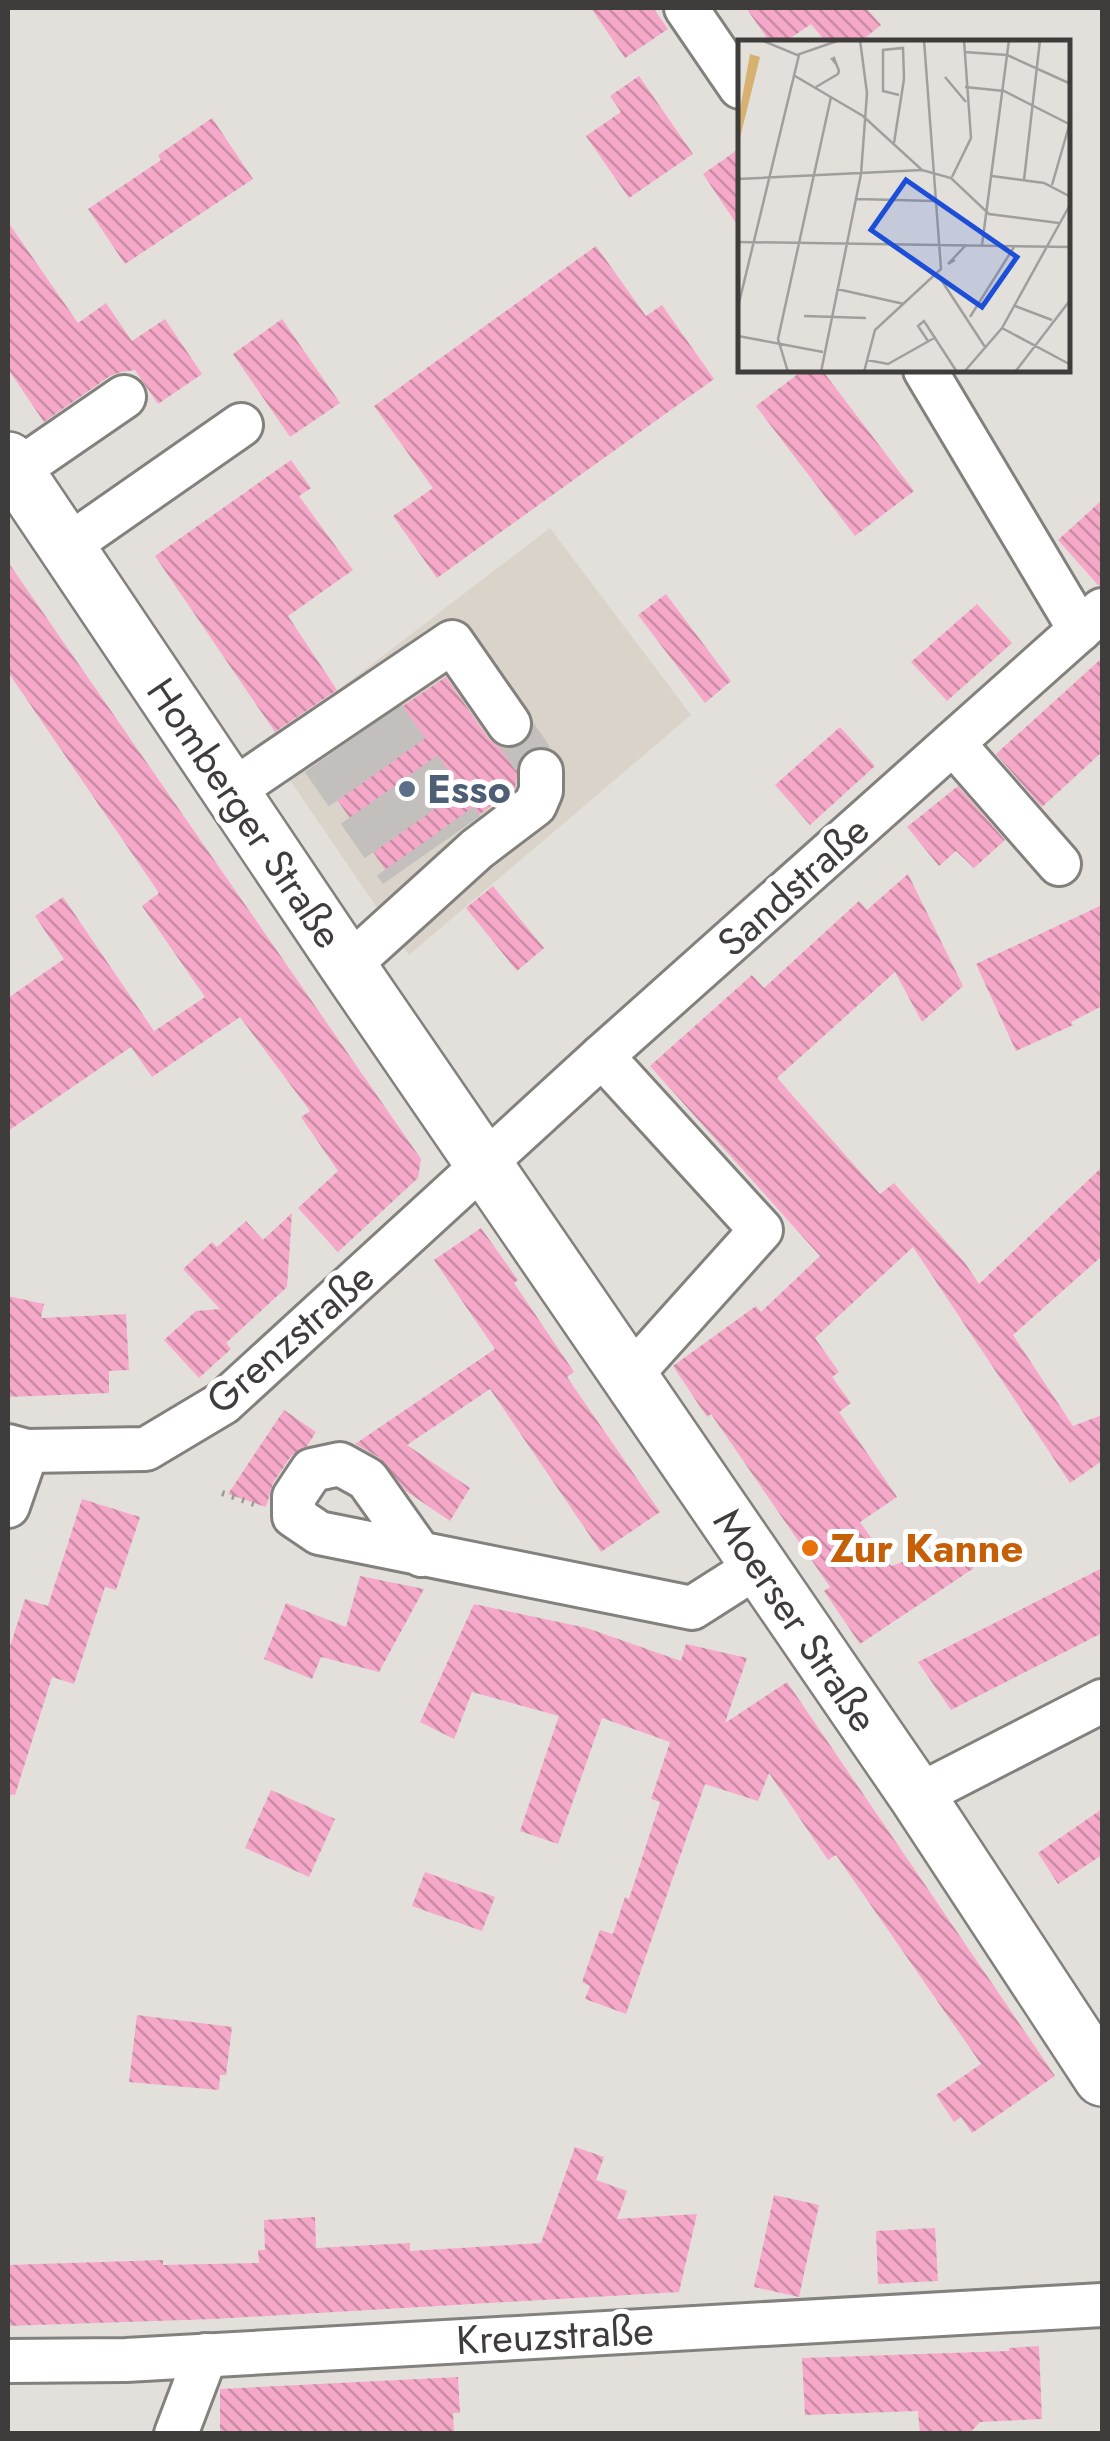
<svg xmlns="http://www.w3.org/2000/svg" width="1110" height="2441" font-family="Jost,sans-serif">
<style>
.built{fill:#dad3c9}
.building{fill:url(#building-back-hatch)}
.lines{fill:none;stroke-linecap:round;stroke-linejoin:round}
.minor-tunnel{stroke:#c2bfbc;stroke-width:42;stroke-dasharray:42 21;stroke-linecap:butt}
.minor-casing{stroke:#83817d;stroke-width:48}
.major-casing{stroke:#83817d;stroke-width:60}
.path{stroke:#9c9a97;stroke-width:6;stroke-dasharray:2.5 8;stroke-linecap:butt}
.minor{stroke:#fff;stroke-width:42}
.major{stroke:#fff;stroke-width:55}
.service-dot{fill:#5c6f8a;stroke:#fff;stroke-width:4}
.food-dot{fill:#e8710a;stroke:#fff;stroke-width:4}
.labels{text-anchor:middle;stroke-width:10;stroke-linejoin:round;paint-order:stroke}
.service-label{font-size:40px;font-weight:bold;fill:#4e5e75;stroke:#fff;text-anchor:start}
.street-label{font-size:40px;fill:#3e3d3b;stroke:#fff}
.food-label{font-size:40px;font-weight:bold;fill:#c56008;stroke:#fff;text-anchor:start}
.inset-road{fill:none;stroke:#a19f9c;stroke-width:2.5}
.view{fill:#1d4ed8;fill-opacity:0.15;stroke:#1d4ed8;stroke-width:5}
.inset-edge{fill:none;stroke:#3e3d3b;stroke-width:5}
</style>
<defs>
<pattern id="building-back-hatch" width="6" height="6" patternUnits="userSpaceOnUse" patternTransform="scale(2.5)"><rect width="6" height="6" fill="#f6a8c9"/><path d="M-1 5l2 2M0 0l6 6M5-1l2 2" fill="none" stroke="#c98aa4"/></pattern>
</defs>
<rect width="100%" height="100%" fill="#e3e0dc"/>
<path class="built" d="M550 528 691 715 409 955 266 745Z"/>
<g class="building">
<path d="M591 8H653L668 29 625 58Z"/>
<path d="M746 8H866L881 25 860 42H826L811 24 785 42H770Z"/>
<path d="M639 76 693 154 629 198 586 136 621 112 610 96Z"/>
<path d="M212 118 253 179 125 264 88 209 161 160 158 155Z"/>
<path d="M740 148V229L703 174Z"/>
<path d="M8 222 78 323 106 303 132 341 165 319 202 374 158 404 135 370 121 372 110 376 44 422 8 369Z"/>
<path d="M596 246 646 316 662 305 714 379 437 578 393 516 433 488 374 406Z"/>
<path d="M282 319 340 403 290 437 233 354Z"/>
<path d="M803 370H822L914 491 855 536 756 406Z"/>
<path d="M291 460 311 488 299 496 353 570 288 616 337 690 275 732 155 556Z"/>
<path d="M1102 500V586L1098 585 1058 540Z"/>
<path d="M8 562 421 1159 418 1178 338 1252 298 1208 338 1171 301 1117 310 1111 240 1017 152 1077 131 1047 8 1131V998L64 959 35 916 63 897 154 1031 135 1044 205 997 142 906 159 893 8 672Z"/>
<path d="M666 594 731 681 705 703 638 615Z"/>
<path d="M977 604 1012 643 947 701 911 662Z"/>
<path d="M1102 658V752L1042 807 996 754Z"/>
<path d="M446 677 488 738 498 746 510 749 522 745 533 730 544 747 529 749 520 758 515 789 391 878 314 766Z"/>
<path d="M840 727 875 766 810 825 775 785Z"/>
<path d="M958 786 1005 840 974 868 956 851 939 866 907 827Z"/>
<path d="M908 874 963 986 922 1022 895 972 777 1078 880 1194 894 1183 965 1263 979 1284 1102 1167V1256L1013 1335 1073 1426 1102 1415V1461L1070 1483 913 1247 815 1338 839 1372 832 1377 851 1403 839 1412 897 1497 860 1522 891 1566 957 1543 974 1568 860 1644 824 1591 830 1587 711 1414 707 1417 673 1366 756 1306 761 1312 820 1256 650 1066 752 975 764 988 859 901 867 910Z"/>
<path d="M493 886 544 948 517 971 466 908Z"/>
<path d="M1102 905V1006L1071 1022 1073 1025 1016 1051 976 964Z"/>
<path d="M292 1213 287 1287 226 1343 231 1349 199 1378 164 1340 196 1311 220 1309 183 1269 212 1242 217 1247 246 1221 263 1240Z"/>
<path d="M481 1228 518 1280 514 1283 574 1372 567 1377 660 1512 601 1552 490 1389 407 1445 470 1488 450 1521 406 1491 380 1458 355 1444 495 1349 434 1260Z"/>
<path d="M8 1296 44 1304 41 1318 126 1314 129 1370 109 1371V1393L8 1397Z"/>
<path d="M284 1410 316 1432 307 1446 291 1456 273 1483 266 1507 228 1494Z"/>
<path d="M82 1499 140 1517 116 1590 105 1587 74 1684 52 1677 15 1795 8 1794V1653L25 1599 48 1606Z"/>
<path d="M1102 1568V1633L951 1710 918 1662Z"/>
<path d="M360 1576 424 1589 379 1672 321 1657 312 1679 264 1659 286 1603 346 1627Z"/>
<path d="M474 1604 587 1628 681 1661 686 1644 747 1658 725 1723 787 1682 1055 2076 972 2133 961 2117 954 2122 936 2095 981 2064 836 1855 828 1860 769 1773 758 1801 705 1784 626 2014 585 1999 590 1986 582 1982 600 1930 613 1934 625 1897 629 1899 660 1802 651 1799 670 1742 602 1718 558 1844 520 1831 559 1716 472 1692 454 1739 420 1722Z"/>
<path d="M271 1790 335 1819 309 1877 245 1848Z"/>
<path d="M1102 1809V1855L1058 1884 1038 1853Z"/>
<path d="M425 1872 495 1897 482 1931 412 1906Z"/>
<path d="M137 2015 232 2027 226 2075H220L219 2090 129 2082Z"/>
<path d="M575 2147 604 2157 596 2180 627 2191 617 2219 697 2214 679 2292 214 2319 8 2326V2265L163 2260V2265L259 2263 258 2250H265L264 2220 315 2217 316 2248 410 2243V2251L541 2243Z"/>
<path d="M774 2195 819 2205 799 2297 754 2287Z"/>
<path d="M935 2228 938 2281 878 2284 876 2231Z"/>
<path d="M1039 2346 1042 2419 980 2422 969 2434H920L918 2411 805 2415 802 2358 1009 2351V2348Z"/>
<path d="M458 2377 460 2413H453L454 2432 220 2434V2389Z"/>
</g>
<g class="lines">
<g class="minor-tunnel">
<path d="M384 716 463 828"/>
<path d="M509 724 541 771"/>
<path d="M352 739 430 851"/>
<path d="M322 760 400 872"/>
</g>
<defs>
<g id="minor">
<path d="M686 8 740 87"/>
<path d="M925 370 1080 630"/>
<path d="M15 472 124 397"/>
<path d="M66 547 241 425"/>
<path d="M953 743 1059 864"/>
<path d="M232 791 452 642 509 724"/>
<path d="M348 966 477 849 535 805 541 791V771"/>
<path d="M602 1056 761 1230 629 1377"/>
<path d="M8 1446 27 1451 146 1449 223 1403 602 1056 1102 610"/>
<path d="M8 1506 27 1451"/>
<path d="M421 1555 367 1479 340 1464 312 1470 294 1497V1516L319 1533 692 1608 758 1566"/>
<path d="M917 1796 1102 1701"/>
<path d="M8 2361 126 2360 1102 2305"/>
<path d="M176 2434 206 2355"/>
</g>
<path id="major" d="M8 460 348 966 917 1796 1102 2078"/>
</defs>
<use href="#minor" class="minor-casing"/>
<use href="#major" class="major-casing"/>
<path class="path" d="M222 1493 254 1504"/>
<use href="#minor" class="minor"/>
<use href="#major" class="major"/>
</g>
<circle class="service-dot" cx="407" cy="789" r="10"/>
<circle class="food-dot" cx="810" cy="1548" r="10"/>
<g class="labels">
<g class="service-label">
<text x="427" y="803">Esso</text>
</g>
<g class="street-label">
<text transform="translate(245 813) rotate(56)" y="14">Homberger Straße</text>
<text transform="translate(793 886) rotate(-42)" y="14">Sandstraße</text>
<text transform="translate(290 1338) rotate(-41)" y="14">Grenzstraße</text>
<text transform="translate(796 1620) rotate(56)" y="14">Moerser Straße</text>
<text transform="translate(555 2335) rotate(-3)" y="14">Kreuzstraße</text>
</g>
<g class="food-label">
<text x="830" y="1562">Zur Kanne</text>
</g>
</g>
<g transform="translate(738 40)">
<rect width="332" height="332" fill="#e3e0dc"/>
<path d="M12 14 22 17 0 106V80Z" fill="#d6b170"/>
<path class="inset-road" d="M23 0 59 15 102 0M226 12 269 15 333 44M57 36 125 76 184 130M207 37 228 62M78 47 100 34 101 31 96 18 94 19 98 24M227 47 266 51 333 85M156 103 166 39 165 8 145 10V51L161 55M254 136 306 143 333 157M214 137 233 98 226 0M0 139 184 130 213 138 251 174 321 183M286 140 302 0M314 145 333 79M119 159 196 161M0 202 333 207M244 205 271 0M217 220 210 224 228 205M200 235 247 307M99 249 166 264M277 266 314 280M0 267 61 15M66 276 128 278M232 277 276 207M264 288 333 325M0 296 85 312M190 301 180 286 186 281 219 332M129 320 150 324 198 297M50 332 40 299 93 57M83 332 123 134 129 53 122 0M126 332 137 290 203 229 186 0M226 332 264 288 333 163M277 332 333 259"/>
<path class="view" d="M168 140 279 217 244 267 133 190Z"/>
<rect width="332" height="332" class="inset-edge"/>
</g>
<rect width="1110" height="2441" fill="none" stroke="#3e3d3b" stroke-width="20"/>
</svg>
